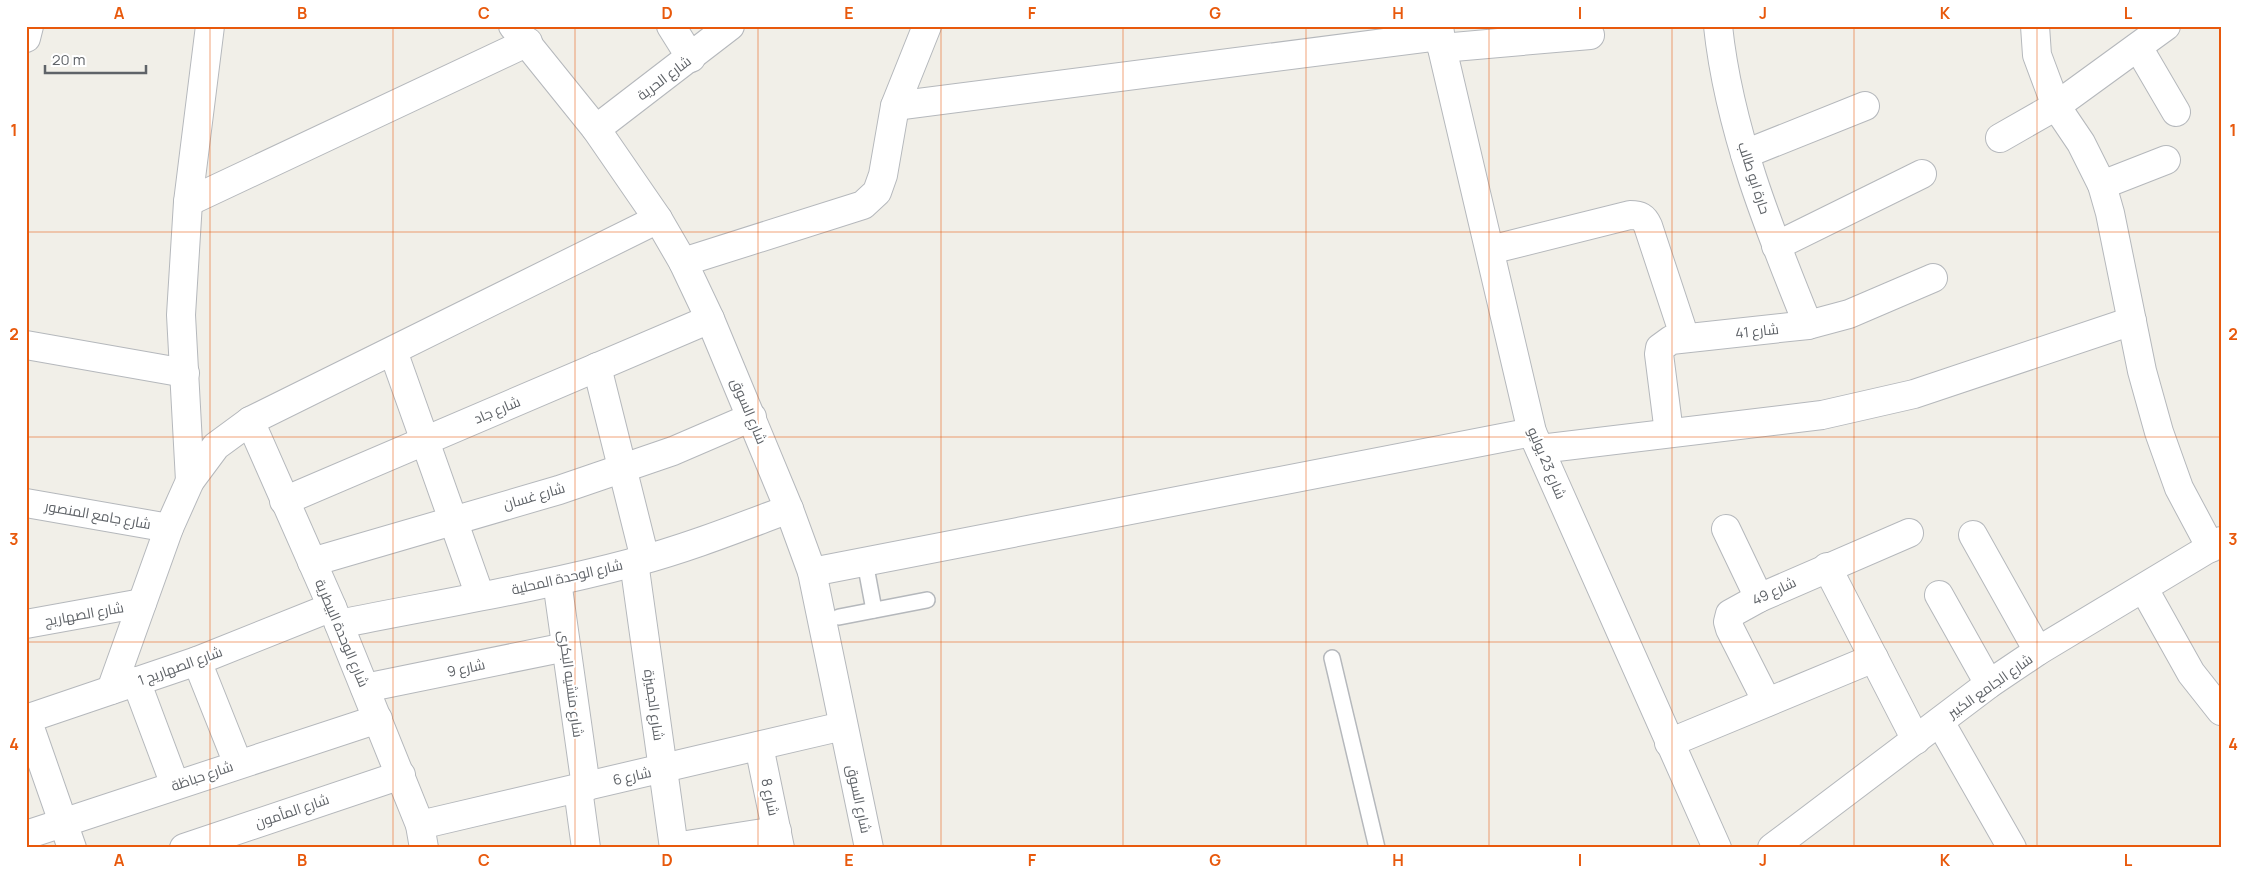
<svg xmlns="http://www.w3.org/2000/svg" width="2247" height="874" font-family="Manrope,Cairo,sans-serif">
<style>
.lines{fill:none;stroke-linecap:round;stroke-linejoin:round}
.lane-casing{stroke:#b5b8bc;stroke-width:18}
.street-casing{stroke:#b5b8bc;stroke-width:30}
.lane{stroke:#fff;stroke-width:15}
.street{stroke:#fff;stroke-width:28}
.grid{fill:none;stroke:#e8590c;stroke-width:1;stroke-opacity:0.55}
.labels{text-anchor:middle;stroke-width:4;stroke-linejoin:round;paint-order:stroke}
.street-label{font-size:14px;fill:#5f6368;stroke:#fff}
.neatline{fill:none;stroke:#e8590c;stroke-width:2}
.grid-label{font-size:16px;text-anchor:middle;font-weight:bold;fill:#e8590c}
</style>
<rect width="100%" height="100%" fill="#f1efe8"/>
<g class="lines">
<defs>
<g id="lane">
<path d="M865 562 874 610"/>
<path d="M839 617 927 600"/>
<path d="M1332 658 1377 848"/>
</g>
<g id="street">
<path d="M513 26 596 129 658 219 683 262 710 319 789 509 812 572 869 848"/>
<path d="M671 26 691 58"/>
<path d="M1439 26 1442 48 1532 432 1717 848"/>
<path d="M1718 26C1729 130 1769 229 1808 325"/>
<path d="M2035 26 2037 55 2056 106 2081 143 2102 185 2110 213 2142 371 2159 432 2179 488 2211 548"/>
<path d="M26 38 29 26"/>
<path d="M2138 47 2176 112"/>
<path d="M1442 48 1590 35"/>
<path d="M895 106 1439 36"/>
<path d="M596 129 730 26"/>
<path d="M2000 138 2056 106 2166 26"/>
<path d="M1745 154 1865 106"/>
<path d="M2102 185 2166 160"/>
<path d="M188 202 528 42"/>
<path d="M1776 246 1922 174"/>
<path d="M1490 250 1630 215C1640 215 1644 217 1648 226L1685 338"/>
<path d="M683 262 863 205 877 192 883 175 895 106 927 26"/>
<path d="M26 345 185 373"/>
<path d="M393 351 480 596"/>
<path d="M597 367 645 559"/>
<path d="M250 421 332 607 420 825 424 848"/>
<path d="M1669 433 1659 354 1660 348 1671 340 1808 325 1849 314 1933 278"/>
<path d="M1540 449 1822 415 1914 394 2132 321"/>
<path d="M190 481 181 315 188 202 210 26"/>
<path d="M284 501 710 319"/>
<path d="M26 503 169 528"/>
<path d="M1726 529 1759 598"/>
<path d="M1973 535 2038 651"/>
<path d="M312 562 559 490 673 451 752 417"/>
<path d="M634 562 674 848"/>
<path d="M1827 567 1916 740"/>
<path d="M812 572 1532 432"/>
<path d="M557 581 586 787"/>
<path d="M2144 589 2191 673 2221 711"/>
<path d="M1939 595 1989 684"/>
<path d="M26 624 142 603"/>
<path d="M339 624C438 604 538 588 635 562 688 548 738 528 789 509"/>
<path d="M197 661 238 764"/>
<path d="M136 681 175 785"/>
<path d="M365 688 566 647"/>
<path d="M111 690 169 528 190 481 216 446 250 421 658 219"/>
<path d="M1767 702 1730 629 1728 622 1730 614 1759 598 1909 533"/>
<path d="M26 719 197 661 332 607"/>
<path d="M27 719 72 848"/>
<path d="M1940 722 2012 848"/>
<path d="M1669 743 1874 658"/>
<path d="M759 746 780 848"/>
<path d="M578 789 586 848"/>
<path d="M420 825 843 726"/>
<path d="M26 835 378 719"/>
<path d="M674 847 777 831"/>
<path d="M184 848 401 775"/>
<path d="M1772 848 1989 684 2038 651 2221 541"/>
</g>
</defs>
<use href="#lane" class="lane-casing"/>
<use href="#street" class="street-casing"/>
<use href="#lane" class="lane"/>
<use href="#street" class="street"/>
</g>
<path class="grid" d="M210 26V848M393 26V848M575 26V848M758 26V848M941 26V848M1123 26V848M1306 26V848M1489 26V848M1672 26V848M1854 26V848M2037 26V848M26 232H2221M26 437H2221M26 642H2221"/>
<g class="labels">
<g class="street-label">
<text transform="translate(664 78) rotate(-37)" y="5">شارع الحرية</text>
<text transform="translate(1754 178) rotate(72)" y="5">حارة ابو طالب</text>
<text transform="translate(1757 331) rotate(-6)" y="5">شارع 41</text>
<text transform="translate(497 410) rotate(-23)" y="5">شارع جاد</text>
<text transform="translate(749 411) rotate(67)" y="5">شارع السوق</text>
<text transform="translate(1547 463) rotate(67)" y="5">شارع 23 يوليو</text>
<text transform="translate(534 496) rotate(-16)" y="5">شارع غسان</text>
<text transform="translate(98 515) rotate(10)" y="5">شارع جامع المنصور</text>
<text transform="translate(567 577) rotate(-13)" y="5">شارع الوحدة المحلية</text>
<text transform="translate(1774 591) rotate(-25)" y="5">شارع 49</text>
<text transform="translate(84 614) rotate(-10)" y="5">شارع الصهاريج</text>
<text transform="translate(342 633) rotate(67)" y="5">شارع الوحدة البيطرية</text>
<text transform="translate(180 666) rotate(-20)" y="5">شارع الصهاريج 1</text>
<text transform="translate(466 668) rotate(-12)" y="5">شارع 9</text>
<text transform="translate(571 684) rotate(82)" y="5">شارع منشيه البكرى</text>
<text transform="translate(1990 686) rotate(-35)" y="5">شارع الجامع الكبير</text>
<text transform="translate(654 705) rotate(82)" y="5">شارع الجميزة</text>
<text transform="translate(202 776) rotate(-19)" y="5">شارع حباظة</text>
<text transform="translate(632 776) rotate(-13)" y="5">شارع 6</text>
<text transform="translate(770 797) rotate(78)" y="5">شارع 8</text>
<text transform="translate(859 799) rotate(78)" y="5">شارع السوق</text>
<text transform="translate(292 811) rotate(-19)" y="5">شارع المأمون</text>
</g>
</g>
<rect width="2247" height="874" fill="none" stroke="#ffffff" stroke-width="55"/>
<path d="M45 65v8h101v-8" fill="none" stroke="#5f6368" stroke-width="2.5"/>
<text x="52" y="65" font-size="15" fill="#5f6368" stroke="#ffffff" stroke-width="4" paint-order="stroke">20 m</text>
<rect x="28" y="28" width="2192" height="818" class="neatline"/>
<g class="grid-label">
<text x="119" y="19">A</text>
<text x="302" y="19">B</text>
<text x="484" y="19">C</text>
<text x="667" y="19">D</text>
<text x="849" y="19">E</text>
<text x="1032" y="19">F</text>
<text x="1215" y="19">G</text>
<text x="1398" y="19">H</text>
<text x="1580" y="19">I</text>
<text x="1763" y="19">J</text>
<text x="1945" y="19">K</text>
<text x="2128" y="19">L</text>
<text x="14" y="136">1</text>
<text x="2233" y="136">1</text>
<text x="14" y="340">2</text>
<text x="2233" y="340">2</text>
<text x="14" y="545">3</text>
<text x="2233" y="545">3</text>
<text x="14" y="750">4</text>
<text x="2233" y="750">4</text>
<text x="119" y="866">A</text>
<text x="302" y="866">B</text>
<text x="484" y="866">C</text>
<text x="667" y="866">D</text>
<text x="849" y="866">E</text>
<text x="1032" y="866">F</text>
<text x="1215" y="866">G</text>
<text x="1398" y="866">H</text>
<text x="1580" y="866">I</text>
<text x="1763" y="866">J</text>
<text x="1945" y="866">K</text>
<text x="2128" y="866">L</text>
</g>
</svg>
